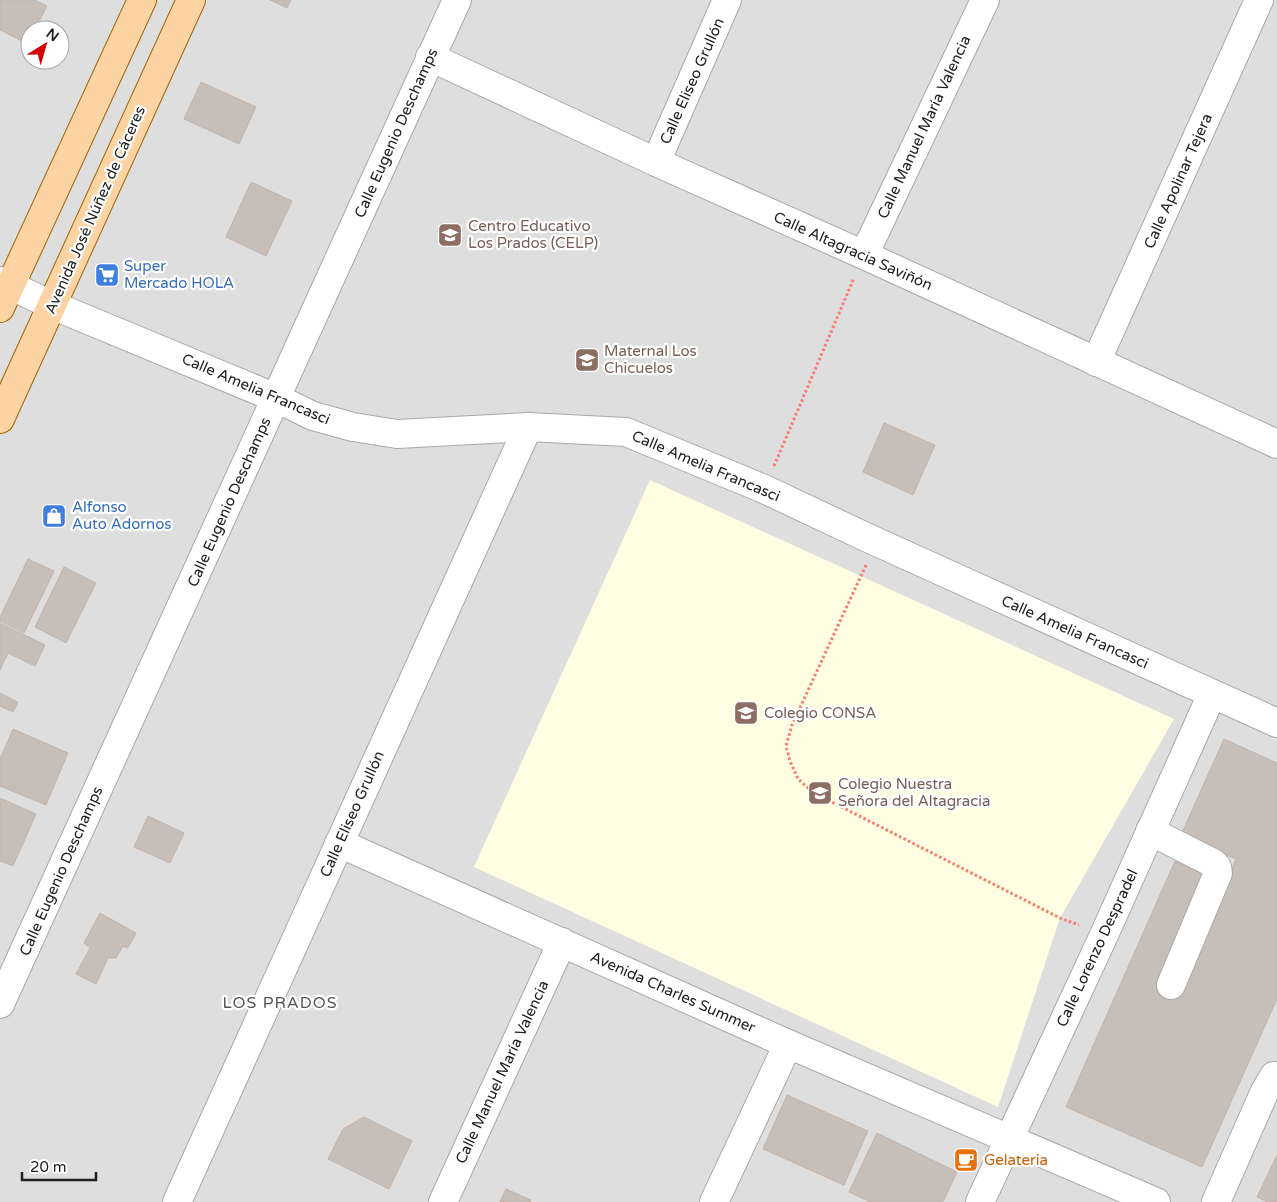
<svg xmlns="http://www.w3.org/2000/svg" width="1277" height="1202" font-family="'Varela Round',sans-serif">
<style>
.residential{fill:#dfdede;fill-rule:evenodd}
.education{fill:#fffee3}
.building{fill:#c6beb7;stroke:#c3b4aa}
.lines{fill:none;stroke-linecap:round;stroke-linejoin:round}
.minor-casing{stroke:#a8a8a8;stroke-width:30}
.major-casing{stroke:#9e6500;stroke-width:30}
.path{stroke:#fb7a70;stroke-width:3;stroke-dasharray:2.5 2.5;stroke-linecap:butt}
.minor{stroke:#fff;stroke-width:28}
.major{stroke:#fcd3a2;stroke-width:28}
.labels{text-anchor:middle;stroke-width:4.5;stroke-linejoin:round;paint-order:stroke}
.street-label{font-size:15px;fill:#212121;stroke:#fff}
.education-label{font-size:15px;fill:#785e54;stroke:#fff;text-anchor:start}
.shop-label{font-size:15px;fill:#366cbe;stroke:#fff;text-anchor:start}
.food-label{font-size:15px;fill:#c56008;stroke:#fff;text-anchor:start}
.neighbourhood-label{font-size:16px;letter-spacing:1px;fill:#545454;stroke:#fff}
</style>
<rect width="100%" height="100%" fill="#f1eee8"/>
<path class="residential" d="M0 0H1277V1202H0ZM30 30H60V60H30Z"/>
<path class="education" d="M650 480 1174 719 1060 918 998 1107 474 867Z"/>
<g class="building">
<path d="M0 0H35L47 6 35 30H30V40L28 44 0 30Z"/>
<path d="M270 0H291L287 8Z"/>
<path d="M201 82 256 107 239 144 184 119Z"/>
<path d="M251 182 292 201 266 256 226 237Z"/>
<path d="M884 423 935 445 913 495 863 472Z"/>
<path d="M28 559 54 571 24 633 0 621V617Z"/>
<path d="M64 567 96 583 66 643 35 627Z"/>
<path d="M0 623 45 645 35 666 8 653 0 670Z"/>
<path d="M0 693 18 702 13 712 0 706Z"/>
<path d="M13 729 68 753 46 805 0 786V759Z"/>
<path d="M1224 739 1277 763V999L1202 1167 1066 1107 1175 861 1210 877 1175 994 1236 859 1181 835Z"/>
<path d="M0 798 36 814 13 866 0 861Z"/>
<path d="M148 816 184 833 170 863 134 847Z"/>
<path d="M100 913 136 933 128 948 123 946 116 958H108L96 984 76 974 90 948 84 943Z"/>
<path d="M787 1095 868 1131 844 1185 763 1149Z"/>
<path d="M364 1117 412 1141 389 1189 328 1159 343 1129Z"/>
<path d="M877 1133 957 1172 943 1202H870L849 1192Z"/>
<path d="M1277 1155V1202H1267L1257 1197Z"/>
<path d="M506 1189 531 1200 530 1202H500Z"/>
</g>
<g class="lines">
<defs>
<g id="minor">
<path d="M430 57 656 162 864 255 1277 444"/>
<path d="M656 162 727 0"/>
<path d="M864 255 985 0"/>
<path d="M0 281 52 305 276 398 313 416 353 427 397 434 528 427 626 432 764 489 868 538 1277 723"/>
<path d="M1096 362 1259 0"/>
<path d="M1150 831 1213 863 1217 867 1218 873 1171 985"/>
<path d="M339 843 788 1044 1156 1202"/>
<path d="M0 1004 457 0"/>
<path d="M177 1202 528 427"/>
<path d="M443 1202 562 942"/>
<path d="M714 1202 788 1044"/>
<path d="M980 1202 1104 935 1212 694"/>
<path d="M1216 1202 1265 1091 1274 1076H1277"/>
</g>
<g id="major">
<path d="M0 308 142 0"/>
<path d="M0 419 191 0"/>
</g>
</defs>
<use href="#minor" class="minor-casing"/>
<use href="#major" class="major-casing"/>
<g class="path">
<path d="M774 466 854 278"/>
<path d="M866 565 792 725 786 746 790 761 798 779 814 793 1060 918 1079 925"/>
</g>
<use href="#minor" class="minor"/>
<use href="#major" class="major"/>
</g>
<defs>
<symbol id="school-square" viewBox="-11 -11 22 22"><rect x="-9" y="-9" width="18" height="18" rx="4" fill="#8d6e63" stroke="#fff"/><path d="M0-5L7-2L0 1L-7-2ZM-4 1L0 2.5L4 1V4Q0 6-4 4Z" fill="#fff"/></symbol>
<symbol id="supermarket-square" viewBox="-11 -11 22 22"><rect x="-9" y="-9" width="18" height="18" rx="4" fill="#3f7fe0" stroke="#fff"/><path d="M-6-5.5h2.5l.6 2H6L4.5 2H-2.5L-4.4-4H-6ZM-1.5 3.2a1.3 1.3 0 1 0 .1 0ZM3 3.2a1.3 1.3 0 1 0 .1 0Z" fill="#fff"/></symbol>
<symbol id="shop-square" viewBox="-11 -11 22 22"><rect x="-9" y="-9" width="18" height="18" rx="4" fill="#3f7fe0" stroke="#fff"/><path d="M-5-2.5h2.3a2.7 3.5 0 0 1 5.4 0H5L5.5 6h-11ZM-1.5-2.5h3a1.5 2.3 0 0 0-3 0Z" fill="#fff"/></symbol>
<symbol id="cafe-square" viewBox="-11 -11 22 22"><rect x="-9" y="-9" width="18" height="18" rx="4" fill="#e8710a" stroke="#fff"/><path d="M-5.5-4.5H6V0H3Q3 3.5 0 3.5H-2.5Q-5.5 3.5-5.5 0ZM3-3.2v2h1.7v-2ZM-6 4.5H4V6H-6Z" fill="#fff"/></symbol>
</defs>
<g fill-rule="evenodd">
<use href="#school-square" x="436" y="221" width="28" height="28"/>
<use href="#supermarket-square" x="93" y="261" width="28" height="28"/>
<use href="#school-square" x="573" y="346" width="28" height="28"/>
<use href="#shop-square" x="40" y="502" width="28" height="28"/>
<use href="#school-square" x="732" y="699" width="28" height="28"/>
<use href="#school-square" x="806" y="779" width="28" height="28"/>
<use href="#cafe-square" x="952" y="1146" width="28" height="28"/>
</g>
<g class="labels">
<g class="street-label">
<text transform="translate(692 81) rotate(-66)" y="5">Calle Eliseo Grullón</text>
<text transform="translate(924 127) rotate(-65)" y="5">Calle Manuel María Valencia</text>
<text transform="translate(396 133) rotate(-66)" y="5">Calle Eugenio Deschamps</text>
<text transform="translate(1178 181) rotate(-66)" y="5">Calle Apolinar Tejera</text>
<text transform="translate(95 210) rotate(-66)" y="5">Avenida José Núñez de Cáceres</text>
<text transform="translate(853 251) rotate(24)" y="5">Calle Altagracia Saviñón</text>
<text transform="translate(256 389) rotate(23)" y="5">Calle Amelia Francasci</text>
<text transform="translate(706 466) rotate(23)" y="5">Calle Amelia Francasci</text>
<text transform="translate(229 502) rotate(-66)" y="5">Calle Eugenio Deschamps</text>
<text transform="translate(1075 632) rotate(24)" y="5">Calle Amelia Francasci</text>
<text transform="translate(352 814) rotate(-66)" y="5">Calle Eliseo Grullón</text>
<text transform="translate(61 871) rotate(-66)" y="5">Calle Eugenio Deschamps</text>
<text transform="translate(1097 948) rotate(-65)" y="5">Calle Lorenzo Despradel</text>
<text transform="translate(673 992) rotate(24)" y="5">Avenida Charles Summer</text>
<text transform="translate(502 1072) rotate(-65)" y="5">Calle Manuel María Valencia</text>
</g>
<g class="education-label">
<text x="468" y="231">Centro Educativo<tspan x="468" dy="17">Los Prados (CELP)</tspan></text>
<text x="604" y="356">Maternal Los<tspan x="604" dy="17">Chicuelos</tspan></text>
<text x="764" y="718">Colegio CONSA</text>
<text x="838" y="789">Colegio Nuestra<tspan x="838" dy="17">Señora del Altagracia</tspan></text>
</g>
<g class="shop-label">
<text x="124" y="271">Super<tspan x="124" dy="17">Mercado HOLA</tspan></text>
<text x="72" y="512">Alfonso<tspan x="72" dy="17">Auto Adornos</tspan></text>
</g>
<g class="food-label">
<text x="984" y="1165">Gelateria</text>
</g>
<g class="neighbourhood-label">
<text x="280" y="1008">LOS PRADOS</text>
</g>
</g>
<g transform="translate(45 45) rotate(37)"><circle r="24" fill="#ffffff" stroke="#a6a6a6"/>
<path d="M0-4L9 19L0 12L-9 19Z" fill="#d20006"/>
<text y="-8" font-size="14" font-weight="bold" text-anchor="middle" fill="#212121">N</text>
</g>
<path d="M22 1172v8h74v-8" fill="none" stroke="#212121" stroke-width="2.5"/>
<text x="30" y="1172" font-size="15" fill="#212121" stroke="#ffffff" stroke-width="4" paint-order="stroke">20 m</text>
</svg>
